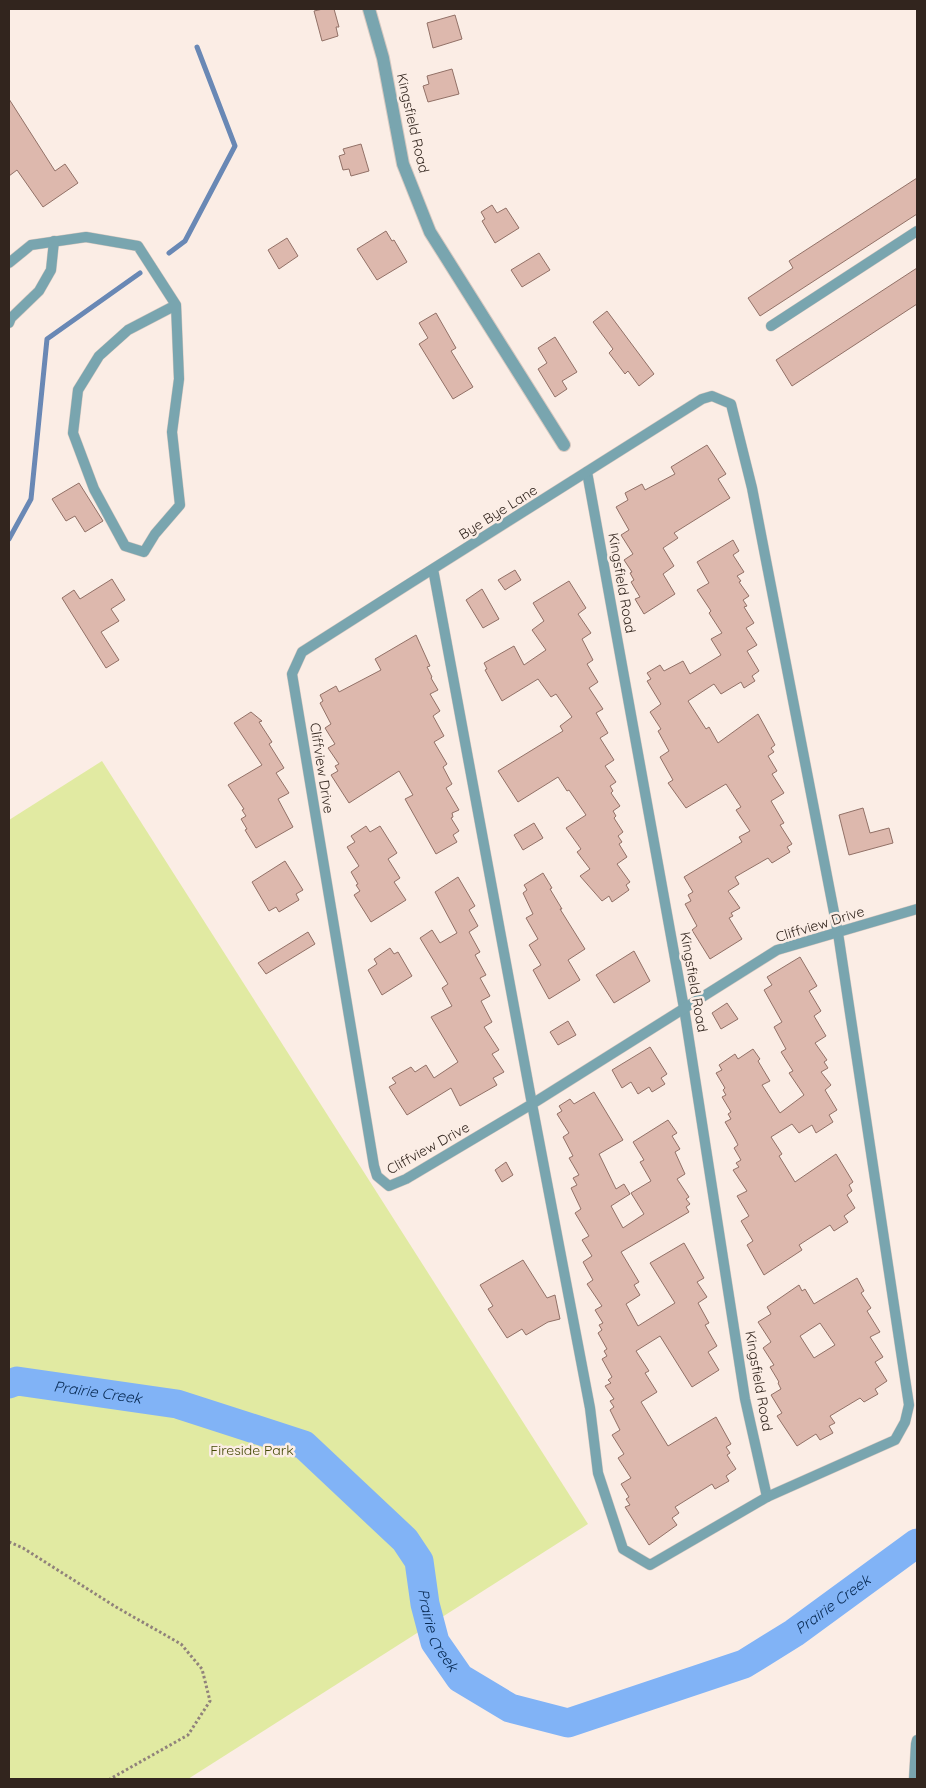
<svg xmlns="http://www.w3.org/2000/svg" width="926" height="1788" font-family="Quicksand,sans-serif">
<style>
.green{fill:#e1eaa2}
.lines{fill:none;stroke-linecap:round;stroke-linejoin:round}
.stream{stroke:#6988b5;stroke-width:5}
.river{stroke:#81b3f6;stroke-width:29}
.building{fill:#ddb8ad;stroke:#927167;fill-rule:evenodd}
.service-casing{stroke:#d7c9c1;stroke-width:11}
.minor-casing{stroke:#d7c9c1;stroke-width:14}
.path{stroke:#90827b;stroke-width:3;stroke-dasharray:2.5 2.5;stroke-linecap:butt}
.service{stroke:#79a5af;stroke-width:10}
.minor{stroke:#79a5af;stroke-width:12}
.labels{text-anchor:middle;stroke-width:5;stroke-linejoin:round;paint-order:stroke}
.street-label{font-size:14px;fill:#32251e;stroke:#fbede5}
.park-label{font-size:14px;fill:#444905;stroke:#fbede5}
.water-label{font-size:15px;font-style:italic;fill:#072952;stroke:#fbede5}
</style>
<rect width="100%" height="100%" fill="#fbede5"/>
<path class="green" d="M102 761 588 1524 188 1779H9V820Z"/>
<g class="lines">
<g class="stream">
<path d="M169 253 185 241 235 146 197 47"/>
<path d="M9 539 31 499 47 339 140 273"/>
</g>
<path class="river" id="s1" d="M9 1384 17 1381 177 1404 304 1445 405 1540 419 1561 425 1604 435 1642 460 1678 510 1708 568 1723 744 1664 794 1633 917 1543"/>
</g>
<g class="building">
<path d="M323 9H334L339 27H336L338 36 322 41 314 11Z"/>
<path d="M455 15 462 39 433 48 427 23Z"/>
<path d="M452 69 459 94 428 102 423 86 429 84 427 76Z"/>
<path d="M9 99 55 171 65 164 78 183 43 207 17 170 9 176Z"/>
<path d="M361 144 369 171 351 176 349 169 343 170 339 156 345 154 343 149Z"/>
<path d="M917 178V214L760 316 748 298 793 268 789 261Z"/>
<path d="M492 205 497 213 506 208 519 228 495 243 482 221 485 219 481 212Z"/>
<path d="M386 231 392 241 394 240 407 262 377 280 357 249Z"/>
<path d="M287 238 298 256 279 269 268 250Z"/>
<path d="M539 253 550 270 522 287 511 270Z"/>
<path d="M917 268V304L792 386 776 360Z"/>
<path d="M607 311 654 374 639 386 628 371 625 374 609 353 613 349 593 322Z"/>
<path d="M436 313 456 348 451 351 473 387 453 399 419 344 428 338 419 323Z"/>
<path d="M555 337 577 372 562 381 567 389 555 397 538 369 547 363 538 348Z"/>
<path d="M707 445 726 474 718 479 730 498 674 533 678 538 663 548 674 566 663 574 675 594 644 614 635 599 640 597 631 582 634 580 630 573 632 572 624 560 633 554 621 535 629 530 616 507 628 500 625 493 642 484 645 490 675 474 671 467Z"/>
<path d="M79 483 103 521 85 532 75 516 66 521 52 499Z"/>
<path d="M733 540 739 551 733 555 744 572 737 576 741 581 739 582 749 596 743 600 747 606 744 607 754 623 746 628 757 645 747 651 759 671 752 676 755 681 744 688 741 682 721 694 714 684 688 701 706 729 709 727 718 743 758 714 775 745 771 748 774 752 768 756 777 771 772 774 784 793 771 801 784 823 780 825 792 844 787 847 790 852 772 863 768 858 735 877 739 884 728 891 740 908 731 913 733 916 729 918 742 939 710 959 692 930 697 926 685 904 691 901 688 895 693 892 684 877 742 842 739 837 750 831 736 810 741 807 726 784 686 808 668 783 673 780 660 757 669 751 658 731 661 729 650 712 661 704 647 681 651 679 647 673 660 665 664 671 683 661 690 674 721 655 711 639 722 633 709 613 711 611 697 590 709 583 697 562Z"/>
<path d="M515 570 521 580 505 590 498 580Z"/>
<path d="M112 579 125 600 111 609 119 621 101 632 119 660 106 668 62 598 74 590 80 599Z"/>
<path d="M569 581 586 608 578 614 591 633 582 639 593 660 587 664 598 682 589 688 603 709 596 713 608 733 600 738 614 760 605 766 616 782 610 786 613 791 611 793 620 806 613 811 616 816 614 818 623 832 618 836 622 842 619 844 627 857 617 864 630 882 626 885 629 890 612 902 609 896 602 901 580 876 590 869 577 852 581 849 566 828 586 815 569 790 567 791 558 777 518 802 498 771 563 731 560 726 572 717 556 694 551 697 538 679 502 701 485 670 487 669 484 663 514 646 524 665 546 650 532 630 544 621 533 603Z"/>
<path d="M482 589 499 619 483 628 466 600Z"/>
<path d="M416 635 430 666 427 667 432 677 431 678 438 690 430 694 440 711 433 716 444 736 434 742 447 764 443 767 452 784 446 788 459 810 452 813 453 817 451 818 459 831 453 835 457 842 436 854 405 799 413 795 399 771 349 803 331 775 338 771 335 766 339 764 328 748 335 744 325 728 331 724 320 703 323 701 320 695 336 686 339 692 381 670 375 659Z"/>
<path d="M251 712 262 721 259 722 272 742 269 744 284 768 276 773 289 793 278 799 293 827 256 848 245 830 247 829 241 819 246 816 242 810 244 809 228 785 262 765 234 723Z"/>
<path d="M863 808 870 833 889 828 893 843 849 855 839 815Z"/>
<path d="M534 823 543 838 523 850 514 835Z"/>
<path d="M366 826 370 832 380 826 397 853 388 859 400 878 394 882 406 900 371 922 354 895 360 891 356 885 358 884 351 872 359 866 347 847 355 842 351 836Z"/>
<path d="M285 861 303 890 296 894 299 900 279 912 276 907 269 911 252 882Z"/>
<path d="M543 873 552 888 550 889 562 909H560L585 949 568 960 580 980 549 999 533 970 541 965 529 945 538 939 526 918 533 914 523 893 527 890 524 885Z"/>
<path d="M458 877 475 906 469 910 478 926 469 932 480 952 475 955 486 975 480 978 490 996 481 1001 492 1022 484 1027 499 1050 492 1054 504 1072 493 1078 497 1085 460 1106 451 1088 407 1115 389 1087 396 1083 392 1078 411 1067 415 1072 426 1065 434 1078 458 1062 431 1017 452 1006 442 988 448 984 420 938 432 930 440 943 457 933 435 892Z"/>
<path d="M308 932 315 944 266 974 258 963Z"/>
<path d="M390 948 394 954 398 952 412 976 382 995 368 970 377 964 374 959Z"/>
<path d="M634 951 650 981 614 1003 596 975Z"/>
<path d="M800 957 817 986 809 991 821 1011 814 1016 826 1036 815 1043 827 1060 824 1062 828 1068 821 1072 831 1085 825 1090 837 1110 829 1115 833 1122 816 1133 812 1125 799 1133 792 1124 771 1137 782 1154 779 1156 795 1182 836 1154 853 1182 849 1185 852 1191 847 1195 855 1208 844 1216 848 1222 834 1231 830 1225 799 1245 802 1250 764 1275 747 1245 753 1241 741 1221 749 1216 737 1196 747 1191 733 1170 739 1167 736 1163 741 1160 734 1148 738 1145 735 1139 725 1122 731 1119 728 1114 731 1112 722 1097 726 1095 723 1090 725 1088 716 1073 722 1070 719 1065 735 1054 738 1059 753 1049 760 1059 758 1061 770 1081 762 1085 780 1113 804 1095 789 1073 793 1071 781 1052 786 1049 774 1027 782 1022 764 990 772 985 767 977Z"/>
<path d="M727 1003 738 1019 721 1029 712 1013Z"/>
<path d="M568 1021 576 1035 558 1045 550 1032Z"/>
<path d="M650 1047 667 1074 661 1078 665 1084 652 1092 649 1087 638 1094 631 1082 622 1088 612 1070Z"/>
<path d="M594 1092 623 1140 599 1154 616 1189 624 1184 630 1194 611 1206 623 1228 644 1214 631 1193 651 1181 640 1162 644 1160 633 1142 668 1120 677 1133 672 1136 680 1149 675 1152 685 1174 677 1179 689 1197 686 1199 690 1204 686 1207 689 1212 621 1252 639 1282 634 1285 640 1295 626 1304 638 1326 675 1303 650 1263 684 1243 704 1278 697 1282 707 1297 698 1303 709 1323 705 1325 717 1346 708 1352 719 1370 692 1387 660 1336 636 1351 649 1371 645 1373 657 1392 641 1402 668 1446 716 1417 731 1444 726 1447 730 1453 727 1455 736 1469 726 1476 729 1481 715 1489 712 1484 675 1507 679 1513 672 1518 677 1525 649 1545 625 1507 630 1505 626 1499 629 1497 621 1484 631 1478 618 1458 624 1454 612 1435 620 1430 610 1410 614 1407 610 1401 614 1399 605 1386 611 1383 608 1380 612 1377 602 1359 607 1356 604 1351 607 1349 598 1333 602 1330 599 1325 603 1323 595 1310 602 1306 587 1284 593 1280 583 1262 592 1256 582 1240 589 1236 575 1213 581 1209 571 1188 577 1185 573 1178 579 1175 569 1158 573 1156 563 1137 569 1133 557 1114 562 1111 559 1106 570 1099 574 1104Z"/>
<path d="M506 1162 513 1175 502 1182 495 1170Z"/>
<path d="M523 1260 547 1298 555 1295 560 1319 548 1322 526 1335 522 1329 507 1338 488 1309 493 1306 480 1285Z"/>
<path d="M857 1278 864 1291 861 1293 871 1308 867 1311 880 1332 870 1337 883 1357 875 1362 887 1381 875 1389 878 1394 864 1402 860 1398 830 1416 835 1423 829 1426 833 1433 820 1440 816 1434 797 1446 777 1416 782 1413 771 1395 781 1389 778 1383 779 1382 770 1367 774 1365 763 1348 771 1342 758 1322 771 1314 767 1307 799 1285 802 1291 805 1289 814 1304ZM820 1323 835 1345 814 1358 800 1336Z"/>
</g>
<g class="lines">
<defs>
<g id="service">
<path d="M9 263 31 245 86 237 138 246 176 305 179 379 172 432 180 505 155 534 144 552 125 546 94 489 73 433 78 390 99 356 128 330 176 305"/>
<path d="M9 323 11 318 39 291 51 270 54 241"/>
<path d="M771 326 917 231"/>
<path d="M587 472 684 1008 745 1399 767 1497"/>
<path d="M433 569 532 1104 590 1408 598 1473 623 1549 650 1565 767 1497 895 1440 905 1422 909 1405 838 933 752 488 731 404 712 396 702 399C569 483 435 567 302 652L292 674 374 1166 377 1176 389 1186 406 1179 532 1104 777 950 917 909"/>
<path d="M914 1779 916 1744 917 1740"/>
</g>
<path id="minor" d="M369 9 383 58 403 164 430 232 564 445"/>
</defs>
<use href="#service" class="service-casing"/>
<use href="#minor" class="minor-casing"/>
<path class="path" d="M9 1542 23 1548 116 1607 181 1644 202 1669 210 1701 188 1735 110 1779"/>
<use href="#service" class="service"/>
<use href="#minor" class="minor"/>
</g>
<g class="labels">
<g class="street-label">
<text transform="translate(413 123) rotate(77)" y="5">Kingsfield Road</text>
<text transform="translate(498 512) rotate(-32)" y="5">Bye Bye Lane</text>
<text transform="translate(622 583) rotate(80)" y="5">Kingsfield Road</text>
<text transform="translate(322 768) rotate(81)" y="5">Cliffview Drive</text>
<text transform="translate(820 924) rotate(-17)" y="5">Cliffview Drive</text>
<text transform="translate(694 982) rotate(80)" y="5">Kingsfield Road</text>
<text transform="translate(428 1148) rotate(-29)" y="5">Cliffview Drive</text>
<text transform="translate(759 1381) rotate(80)" y="5">Kingsfield Road</text>
</g>
<g class="park-label">
<text x="252" y="1455">Fireside Park</text>
</g>
<g class="water-label">
<text dy="5" stroke="none"><textPath href="#s1" startOffset="90">Prairie Creek</textPath></text>
<text dy="5" stroke="none"><textPath href="#s1" startOffset="1005">Prairie Creek</textPath></text>
<text dy="5" stroke="none"><textPath href="#s1" startOffset="540">Prairie Creek</textPath></text>
</g>
</g>
<rect width="926" height="1788" fill="none" stroke="#32251e" stroke-width="20"/>
</svg>
